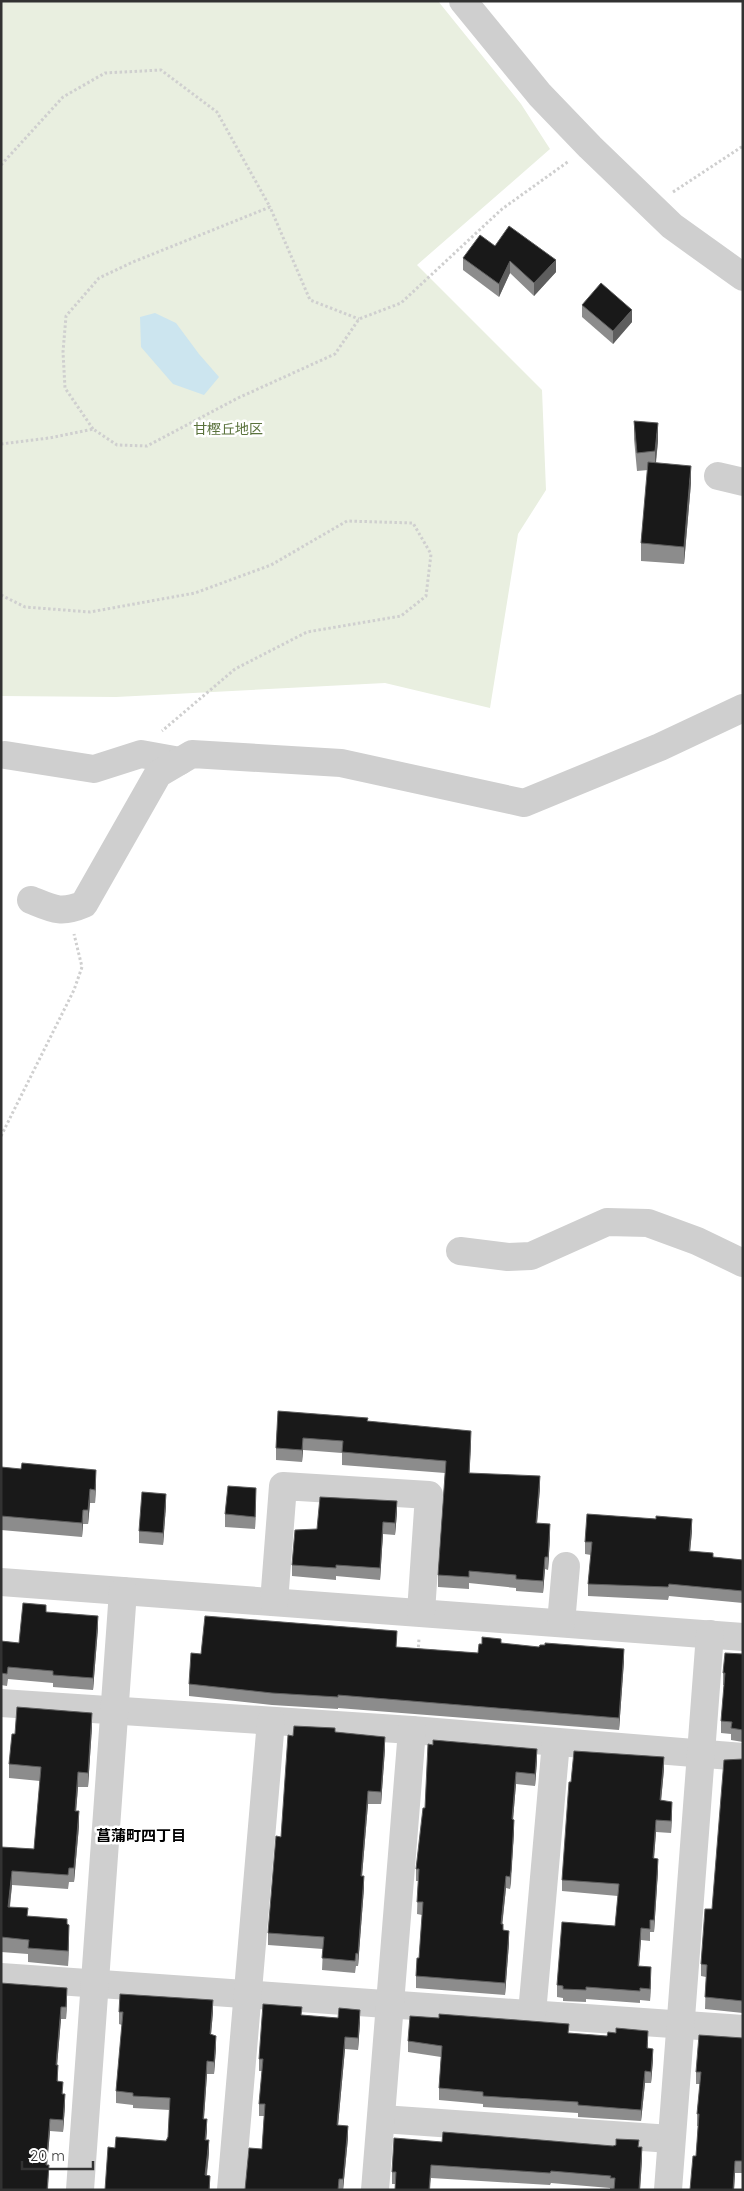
<svg xmlns="http://www.w3.org/2000/svg" width="744" height="2191" font-family="Quicksand,'Noto Sans JP',sans-serif">
<style>
.green{fill:#e9efe0}
.water{fill:#cce5ef}
.lines{fill:none;stroke-linecap:round;stroke-linejoin:round}
.path{stroke:#cfcfcf;stroke-width:3;stroke-dasharray:2.5 2.5;stroke-linecap:butt}
.minor{stroke:#cfcfcf;stroke-width:28}
.wall{fill:#8c8c8c}
.shaded-wall{fill:#5e5e5e}
.building{fill:#191919;stroke:#5e5e5e}
.labels{text-anchor:middle;stroke-width:5;stroke-linejoin:round;paint-order:stroke}
.park-label{font-size:14px;fill:#5a723c;stroke:#fff}
.neighbourhood-label{font-size:15px;font-weight:bold;fill:#000;stroke:#fff}
</style>
<rect width="100%" height="100%" fill="#fff"/>
<path class="green" d="M1 1H438L521 104 550 149 417 265 542 390 546 490 518 534 490 708 385 683 116 697 1 696Z"/>
<path class="water" d="M155 313 176 323 199 354 219 377 204 395 173 384 141 347 140 317Z"/>
<g class="lines">
<g class="path">
<path d="M1 165 63 97 105 73 161 70 217 112 270 207"/>
<path d="M673 192 743 146"/>
<path d="M93 429 65 388 63 352 66 316 99 278 133 262 270 207 310 300 359 319"/>
<path d="M1 444 49 438 93 429 117 445 147 446 238 398 335 354 359 319 401 303 502 209 569 161"/>
<path d="M1 595 25 607 90 612 195 593 271 565 347 521 413 523 431 554 426 596 401 616 307 632 235 669 162 731"/>
<path d="M1 1136 74 990 82 967 74 934"/>
<path d="M418 1652 419 1639"/>
</g>
<g class="minor">
<path d="M463 1 540 95 590 147 672 226 743 277"/>
<path d="M718 476 743 482"/>
<path d="M5 755 94 769 141 754 180 761"/>
<path d="M31 900C53 909 61 914 84 904L158 774 192 754 341 763 524 803 660 747 743 708"/>
<path d="M460 1251 508 1257 531 1256 607 1222 648 1223 697 1241 743 1263"/>
<path d="M1 1582 743 1637"/>
<path d="M274 1602 283 1486 429 1495 421 1612"/>
<path d="M561 1623 566 1566"/>
<path d="M1 1703 412 1730 743 1757"/>
<path d="M1 1977 743 2029"/>
<path d="M532 2013 556 1742"/>
<path d="M382 2119 671 2139"/>
<path d="M80 2190 123 1591"/>
<path d="M231 2190 271 1721"/>
<path d="M375 2190 412 1730"/>
<path d="M668 2190 710 1634"/>
</g>
</g>
<g class="wall">
<path d="M495 246 556 272 534 296 510 273 499 297 463 270V258Z"/>
<path d="M582 305 632 322 613 344 582 317Z"/>
<path d="M634 421 658 441 656 463 691 483 684 564 641 561V543L648 470 637 471 634 439Z"/>
<path d="M278 1411 368 1421 471 1443 469 1473 540 1488 537 1523 550 1537 548 1570 545 1569 543 1593 516 1591V1588L469 1583V1589L438 1587V1575L445 1473 342 1465V1453L303 1450 302 1462 276 1460V1448Z"/>
<path d="M1 1467 96 1484 95 1503H90L88 1524H83L82 1537 1 1530Z"/>
<path d="M256 1501 255 1529 225 1527V1514Z"/>
<path d="M166 1506 163 1545 139 1543V1531Z"/>
<path d="M397 1513 395 1535 383 1534 380 1580 336 1576V1580L292 1576V1565L317 1529Z"/>
<path d="M692 1531 690 1551 713 1557 743 1560V1603L669 1596 668 1600 588 1596V1584L591 1555 585 1554V1542Z"/>
<path d="M46 1612 98 1628 93 1690 53 1687V1683L8 1679 7 1686 1 1685V1641L19 1643Z"/>
<path d="M501 1643 624 1661 619 1730 338 1708V1709L272 1705 189 1696V1684L201 1654 397 1647 478 1653Z"/>
<path d="M743 1654V1742L731 1740V1734L721 1733V1721L724 1685H723V1673Z"/>
<path d="M92 1727 88 1787H78L76 1811 79 1826 74 1882H69L68 1889 12 1885 10 1907 28 1916 67 1924 69 1939 68 1966 28 1962V1954L1 1952V1847L34 1849 40 1781 9 1778V1764L15 1734Z"/>
<path d="M335 1732 385 1749 381 1804H368L362 1876 364 1888 358 1966H356L355 1973 322 1970 323 1949 268 1945V1933L281 1837 293 1736Z"/>
<path d="M743 1759V2013L705 2009 706 1977 701 1976V1964Z"/>
<path d="M537 1761 535 1786 516 1784 513 1819 514 1832 511 1883 510 1889 506 1888 502 1924 503 1930 509 1943 505 1995 416 1988V1976L419 1958 422 1915 417 1914 418 1881H416V1869L425 1808Z"/>
<path d="M664 1769 661 1800 672 1813 671 1833 656 1832 654 1859 658 1871 654 1932H650V1941L641 1940 639 1966 651 1979 650 2001 640 2000V2003L586 1999V2002L563 2001V1998L557 1997V1985L615 1926 618 1896 562 1891V1880L571 1782Z"/>
<path d="M1 1983 67 2000 66 2019H61L57 2065 58 2081 63 2094 65 2106 63 2132 50 2131 47 2165 49 2178Z"/>
<path d="M119 2012H213L211 2034 216 2048 214 2074H207L204 2119 207 2131 206 2140 209 2153 207 2175 210 2176V2190H105L115 2148 166 2141 168 2137 170 2110 133 2108V2105L116 2103V2091L122 2025 119 2024Z"/>
<path d="M302 2015 360 2022 358 2050 345 2049 338 2125 348 2138 343 2190H245L262 2149 264 2116H259V2104L262 2071H259V2059Z"/>
<path d="M569 2033 648 2042V2048L653 2060 651 2083H645L641 2121 578 2117V2113L483 2107V2104L439 2100V2088L441 2057 408 2052V2041Z"/>
<path d="M743 2038V2173H735L734 2190H690L696 2156 698 2126H697V2114L700 2084H696V2072Z"/>
<path d="M442 2142 639 2147 642 2159 640 2190H610V2188L551 2183 550 2185 431 2178 430 2190H395V2184H392V2172Z"/>
</g>
<g class="shaded-wall">
<path d="M556 260V272L534 296V283Z"/>
<path d="M510 261V273L499 297V284Z"/>
<path d="M632 310V322L613 344V331Z"/>
<path d="M658 423V441L655 469V451Z"/>
<path d="M691 466V483L684 564V547Z"/>
<path d="M471 1431V1443L469 1485V1473Z"/>
<path d="M303 1438V1450L302 1462V1450Z"/>
<path d="M96 1470V1484L95 1503V1490Z"/>
<path d="M540 1476V1488L536 1535V1523Z"/>
<path d="M256 1488V1501L255 1529V1517Z"/>
<path d="M90 1489V1503L88 1524V1510Z"/>
<path d="M166 1494V1506L163 1545V1533Z"/>
<path d="M397 1501V1513L395 1535V1523Z"/>
<path d="M83 1510V1524L82 1537V1523Z"/>
<path d="M692 1519V1531L689 1563V1551Z"/>
<path d="M383 1522V1534L380 1580V1568Z"/>
<path d="M550 1524V1537L548 1570V1557Z"/>
<path d="M545 1557V1569L543 1593V1581Z"/>
<path d="M98 1616V1628L93 1690V1678Z"/>
<path d="M624 1649V1661L619 1730V1718Z"/>
<path d="M92 1713V1727L88 1787V1773Z"/>
<path d="M385 1737V1749L381 1804V1792Z"/>
<path d="M537 1749V1761L535 1786V1774Z"/>
<path d="M664 1757V1769L660 1812V1800Z"/>
<path d="M78 1772V1787L75 1825V1811Z"/>
<path d="M516 1772V1784L512 1832V1819Z"/>
<path d="M368 1791V1804L361 1888V1876Z"/>
<path d="M672 1802V1813L671 1833V1821Z"/>
<path d="M79 1811V1826L74 1882V1868Z"/>
<path d="M514 1820V1832L510 1889V1877Z"/>
<path d="M656 1820V1832L653 1870V1858Z"/>
<path d="M658 1859V1871L654 1932V1920Z"/>
<path d="M12 1871V1885L8 1921V1907Z"/>
<path d="M364 1876V1888L358 1966V1954Z"/>
<path d="M506 1876V1888L501 1937V1924Z"/>
<path d="M69 1925V1939L68 1966V1951Z"/>
<path d="M641 1928V1940L638 1978V1966Z"/>
<path d="M509 1931V1943L505 1995V1983Z"/>
<path d="M651 1967V1979L650 2001V1989Z"/>
<path d="M67 1988V2000L66 2019V2007Z"/>
<path d="M213 2000V2012L210 2046V2034Z"/>
<path d="M61 2007V2019L56 2078V2065Z"/>
<path d="M360 2010V2022L358 2050V2038Z"/>
<path d="M216 2036V2048L214 2074V2062Z"/>
<path d="M345 2037V2049L337 2137V2125Z"/>
<path d="M653 2049V2060L651 2083V2072Z"/>
<path d="M207 2061V2074L203 2131V2119Z"/>
<path d="M645 2071V2083L641 2121V2110Z"/>
<path d="M65 2094V2106L63 2132V2120Z"/>
<path d="M50 2119V2131L46 2177V2165Z"/>
<path d="M207 2119V2131L205 2152V2140Z"/>
<path d="M348 2126V2138L343 2190V2179Z"/>
<path d="M209 2140V2153L205 2187V2175Z"/>
<path d="M642 2147V2159L640 2190H639Z"/>
<path d="M735 2161V2173L734 2190H733Z"/>
<path d="M49 2165 48 2190H47Z"/>
</g>
<g class="building">
<path d="M509 226 556 260 534 283 510 261 499 284 463 258 480 235 495 246Z"/>
<path d="M601 283 632 310 613 331 582 305Z"/>
<path d="M634 421 658 423 655 451 637 453Z"/>
<path d="M648 462 691 466 684 547 641 543Z"/>
<path d="M278 1411 368 1418 367 1421 471 1431 469 1473 540 1476 536 1523 550 1524 548 1557H545L543 1581 516 1579V1575L469 1571V1577L438 1575 446 1461 342 1452 343 1441 303 1438 302 1450 276 1448Z"/>
<path d="M22 1463 96 1470 95 1490 90 1489 88 1510H83L82 1523 1 1516V1467L21 1469Z"/>
<path d="M228 1486 256 1488 255 1517 225 1514Z"/>
<path d="M142 1492 166 1494 163 1533 139 1531Z"/>
<path d="M320 1497 397 1501 395 1523 383 1522 380 1568 336 1565V1568L292 1565 295 1530 317 1529Z"/>
<path d="M587 1514 656 1519V1516L692 1519 689 1551 713 1553V1557L743 1560V1591L669 1584 668 1587 588 1584 592 1542H585Z"/>
<path d="M23 1603 46 1605V1612L98 1616 93 1678 53 1675V1671L8 1667 7 1674 1 1673V1641L19 1643Z"/>
<path d="M205 1616 397 1631 396 1647 478 1653 479 1644H482V1637L501 1639V1643L539 1647 540 1645H545V1643L624 1649 619 1718 338 1695V1697L272 1693 189 1684 191 1653 201 1654Z"/>
<path d="M725 1653 743 1654V1730L731 1728 732 1722 721 1721 725 1673H723Z"/>
<path d="M17 1707 92 1713 88 1773 78 1772 75 1811H79L74 1868H69L68 1875 12 1871 8 1907 28 1908 27 1916 67 1919V1924L69 1925 68 1951 28 1948 29 1940 1 1937V1847L34 1849 41 1767 9 1764 12 1734H15Z"/>
<path d="M294 1726 335 1728V1732L385 1737 381 1792 368 1791 361 1876H364L358 1954 356 1953 355 1961 322 1958 324 1937 268 1933 276 1836 281 1837 288 1735 293 1736Z"/>
<path d="M433 1740 537 1749 535 1774 516 1772 512 1819 514 1820 511 1870 510 1877 506 1876 501 1924H503V1930L509 1931 505 1983 416 1976 417 1958H419L423 1902H417L419 1869H416L423 1808H425L428 1744 433 1745Z"/>
<path d="M574 1751 664 1757 660 1800 672 1802 671 1821 656 1820 653 1858 658 1859 654 1920H650V1929L641 1928 638 1966 651 1967 650 1989 640 1988V1991L586 1987V1990L563 1989V1986L557 1985 562 1922 615 1926 619 1884 562 1880 569 1782H571Z"/>
<path d="M743 1759V2001L705 1997 707 1965 701 1964 705 1909H712L724 1760Z"/>
<path d="M1 1983 67 1988 66 2007H61L56 2065H58L57 2081 63 2082 62 2094H65L63 2120 50 2119 46 2165H49L47 2190H1Z"/>
<path d="M120 1994 213 2000 210 2034 216 2036 214 2062 207 2061 203 2119H207L205 2140H209L205 2175 210 2176 209 2190H105L108 2147 115 2148 116 2137 166 2141 168 2137 170 2098 133 2096V2093L116 2091 123 2012H119Z"/>
<path d="M263 2004 302 2007 301 2015 338 2018 339 2008 360 2010 358 2038 345 2037 337 2125 348 2126 343 2179H339L338 2190H245L249 2148 262 2149 265 2104H259L263 2059H259Z"/>
<path d="M439 2014 569 2024 568 2033 607 2036 608 2032 616 2033V2028L648 2031 647 2048 653 2049 651 2072 645 2071 641 2110 578 2105V2102L483 2096V2092L439 2088 442 2046 408 2041 410 2016 439 2018Z"/>
<path d="M699 2035 743 2038V2161H735L733 2190H690L693 2156H696L699 2114H697L701 2072H696Z"/>
<path d="M443 2132 613 2146 616 2145V2139L639 2140 638 2147H642L639 2190H614L615 2178H610L611 2176 551 2171 550 2173 431 2165 429 2190H395L396 2172H392L394 2138 442 2142Z"/>
</g>
<g class="labels">
<g class="park-label">
<text x="228" y="434">甘樫丘地区</text>
</g>
<g class="neighbourhood-label">
<text x="141" y="1841">菖蒲町四丁目</text>
</g>
</g>
<rect width="744" height="2191" fill="none" stroke="#323232" stroke-width="5"/>
<path d="M22 2161v8h71v-8" fill="none" stroke="#323232" stroke-width="2.5"/>
<text x="30" y="2161" font-size="15" fill="#323232" stroke="#ffffff" stroke-width="4" paint-order="stroke">20 m</text>
</svg>
